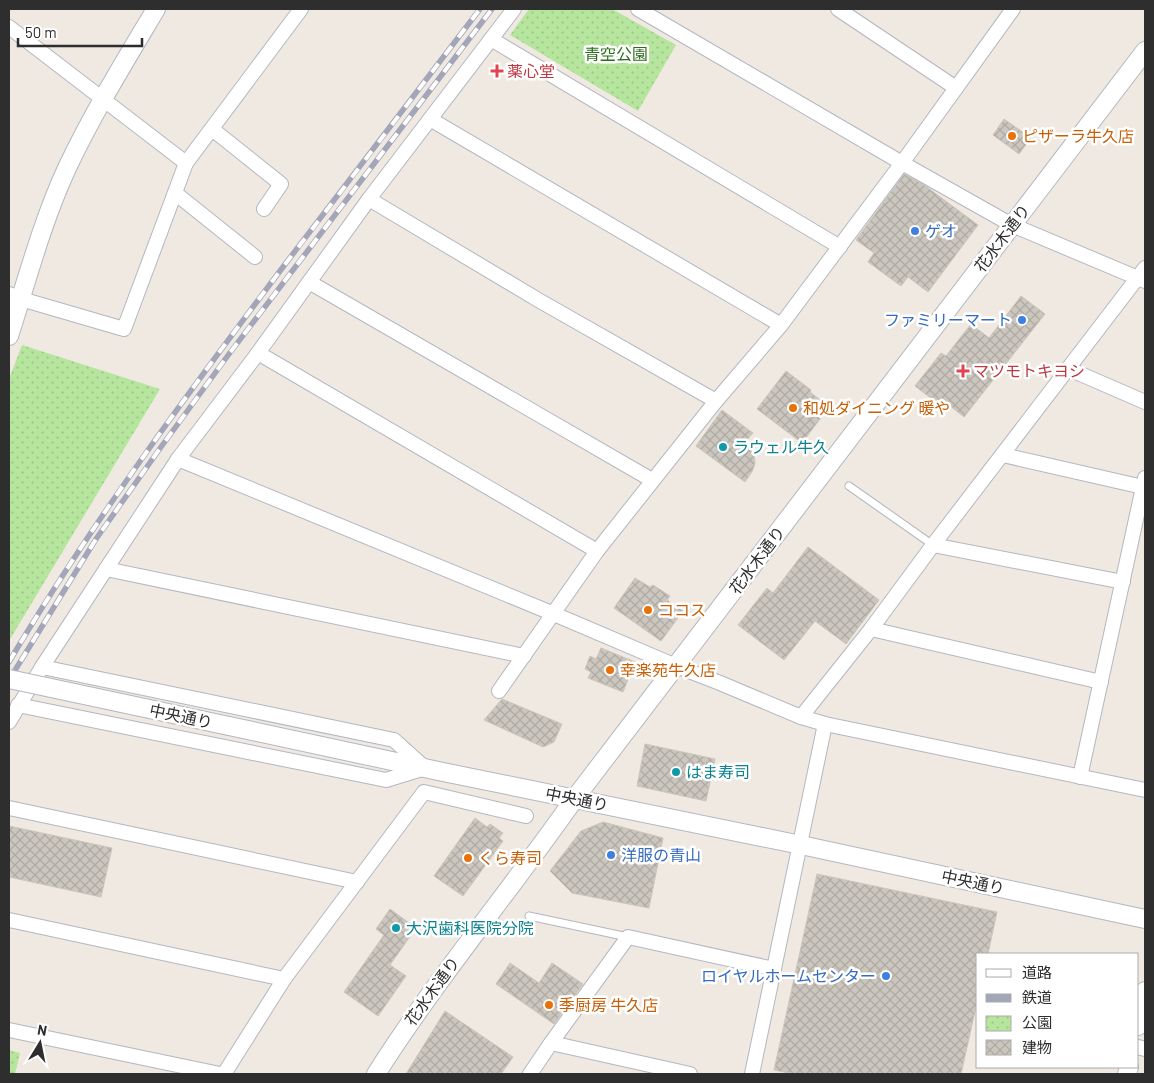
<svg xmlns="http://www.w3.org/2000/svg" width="1154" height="1083" font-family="Barlow,'Noto Sans JP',sans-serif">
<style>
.park{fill:url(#park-dots)}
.building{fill:url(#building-cross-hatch);stroke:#cbc5ba}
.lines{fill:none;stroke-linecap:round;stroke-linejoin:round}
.service-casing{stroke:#b4b7c1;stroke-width:9}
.minor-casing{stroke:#b4b7c1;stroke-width:16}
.tertiary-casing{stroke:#b4b7c1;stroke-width:20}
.service{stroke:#fff;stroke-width:7}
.minor{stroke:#fff;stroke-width:14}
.tertiary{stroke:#fff;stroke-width:18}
.rail-casing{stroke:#a3a6b8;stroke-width:5.5}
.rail{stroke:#fff;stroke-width:4;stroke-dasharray:11;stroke-linecap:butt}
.tertiary-bridge-casing{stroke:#b4b7c1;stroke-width:20;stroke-linecap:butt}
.tertiary-bridge{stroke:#fff;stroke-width:18}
.health-dot{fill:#e0444e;stroke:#fff;stroke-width:2}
.food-dot{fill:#e8710a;stroke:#fff;stroke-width:2}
.shop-dot{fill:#3f7fe0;stroke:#fff;stroke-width:2}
.culture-dot{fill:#0f9aa8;stroke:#fff;stroke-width:2}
.labels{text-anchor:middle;stroke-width:5;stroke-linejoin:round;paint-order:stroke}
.park-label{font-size:16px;fill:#2c6e1b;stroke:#fff}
.health-label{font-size:16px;fill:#be3a42;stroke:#fff;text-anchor:start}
.food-label{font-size:16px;fill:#c56008;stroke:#fff;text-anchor:start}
.shop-label{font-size:16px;fill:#366cbe;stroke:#fff;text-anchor:start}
.street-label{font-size:16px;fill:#2e2e2e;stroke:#fff}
.culture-label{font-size:16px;fill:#0d838f;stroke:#fff;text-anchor:start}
</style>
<defs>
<pattern id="park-dots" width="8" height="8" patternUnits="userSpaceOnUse" patternTransform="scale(1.25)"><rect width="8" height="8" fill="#b6e59e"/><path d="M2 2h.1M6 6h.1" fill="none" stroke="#9dc588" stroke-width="1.8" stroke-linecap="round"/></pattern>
<pattern id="building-cross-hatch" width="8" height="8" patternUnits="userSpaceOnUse" patternTransform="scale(1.25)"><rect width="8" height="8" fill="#cbc7bf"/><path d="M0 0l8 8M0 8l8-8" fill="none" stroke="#afaba4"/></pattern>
</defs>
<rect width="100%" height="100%" fill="#efe9e1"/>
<g class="park">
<path d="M529 9H612L676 45 638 111 510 35Z"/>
<path d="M22 345 160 389 9 641V379Z"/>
<path d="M9 1050 20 1053 15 1074H9Z"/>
</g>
<g class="building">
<path d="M1004 119 1031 138 1019 154 993 135Z"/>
<path d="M904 174 924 185 978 225 928 292 908 277 901 286 868 262 874 253 856 240Z"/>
<path d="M1021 296 1045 314 964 417 949 405 945 409 915 386 941 353 946 356 971 324 989 338Z"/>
<path d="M786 371 811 390 810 392 829 407 802 443 757 409Z"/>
<path d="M722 410 753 433 746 441 754 454 755 463 753 470 745 482 696 446Z"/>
<path d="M808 547 879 600 846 644 815 621 784 660 738 625 767 588 773 593Z"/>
<path d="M635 578 650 587 653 585 670 596 667 600 683 611 661 641 614 608Z"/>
<path d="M601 648 635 662 623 692 588 678 591 672 585 669 590 656 596 659Z"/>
<path d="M502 699 562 724 554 742 543 747 484 720Z"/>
<path d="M645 744 715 759 706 801 637 786Z"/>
<path d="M475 818 487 827 490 824 503 833 499 838 503 841 463 896 434 876Z"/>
<path d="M603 822 663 838 649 908 572 893 550 871 581 831Z"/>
<path d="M9 826 112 848 101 897 9 877Z"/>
<path d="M817 874 997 912 988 954H978V998L961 1074H793L774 1070Z"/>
<path d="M390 909 416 928 390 965 406 976 378 1016 344 992 384 935 376 929Z"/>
<path d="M510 963 539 983 552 963 583 984 554 1024 496 984Z"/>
<path d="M445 1011 513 1057 501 1074H406Z"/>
</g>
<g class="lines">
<defs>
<g id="service">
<path d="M849 486 933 545"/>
<path d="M529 916 628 937"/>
</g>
<g id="minor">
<path d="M638 9 902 163 1012 225 1145 281"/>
<path d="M838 9 956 88"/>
<path d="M9 27 186 163"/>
<path d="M491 39 840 247"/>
<path d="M430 119 781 325"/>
<path d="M212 129 281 184 264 209"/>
<path d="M175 193 255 257"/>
<path d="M369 199 540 301 716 401"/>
<path d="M309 282 652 480"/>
<path d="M9 294 21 299 124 329 186 163 301 9"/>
<path d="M258 353 597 551"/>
<path d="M1069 369 1145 402"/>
<path d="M1003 455 1143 487"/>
<path d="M178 459 554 614 676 666 720 683 801 717 825 724 1145 790"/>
<path d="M933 545 1123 582"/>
<path d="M106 569 524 656"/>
<path d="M871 629 1101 682"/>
<path d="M42 667 394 740 425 768"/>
<path d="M499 691 597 551 716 401 781 325 902 163 1013 9"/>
<path d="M18 705 386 780 425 768"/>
<path d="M801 717 871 629 933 545 1145 268"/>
<path d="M9 722 42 667 178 459 258 353 369 199 514 9"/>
<path d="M1080 777 1145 478"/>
<path d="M9 808 357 882"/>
<path d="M9 920 284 979"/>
<path d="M9 1030 220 1074"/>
<path d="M551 1043 690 1074"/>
<path d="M1138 1047 1145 1049"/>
<path d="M224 1074 284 979 424 792 526 816"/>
<path d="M530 1074 551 1043 628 937 774 969"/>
<path d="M752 1074 825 724"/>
</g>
<g id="tertiary">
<path d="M9 336C27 280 42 222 67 168 93 113 125 61 156 9"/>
<path d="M229 726 443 772 801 845 1145 919"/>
<path d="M1138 1026 1145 991"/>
<path d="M376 1074C437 978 510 891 575 798L1145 51"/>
<path d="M1127 1074 1129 1067"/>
</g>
</defs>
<use href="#service" class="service-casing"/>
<use href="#minor" class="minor-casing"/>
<use href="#tertiary" class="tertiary-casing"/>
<use href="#service" class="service"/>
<use href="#minor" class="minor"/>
<use href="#tertiary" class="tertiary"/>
<defs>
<g id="rail">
<path d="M9 662C92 522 188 393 286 263 351 179 415 94 480 9"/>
<path d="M9 680 96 539 161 447 229 354 492 9"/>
</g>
</defs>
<use href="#rail" class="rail-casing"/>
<use href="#rail" class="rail"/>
<defs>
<path id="tertiary-bridge" d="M9 679 229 726"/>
</defs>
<use href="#tertiary-bridge" class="tertiary-bridge-casing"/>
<use href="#tertiary-bridge" class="tertiary-bridge"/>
</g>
<g class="health-dot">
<path d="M494.5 63.5h5v5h5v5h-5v5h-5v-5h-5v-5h5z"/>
<path d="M960.5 363.5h5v5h5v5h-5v5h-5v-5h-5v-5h5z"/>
</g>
<g class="food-dot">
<circle cx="1012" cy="136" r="5"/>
<circle cx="793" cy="408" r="5"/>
<circle cx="648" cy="610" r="5"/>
<circle cx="610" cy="670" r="5"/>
<circle cx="468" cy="858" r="5"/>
<circle cx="549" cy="1005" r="5"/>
</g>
<g class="shop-dot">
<circle cx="915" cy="231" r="5"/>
<circle cx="1022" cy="320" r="5"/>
<circle cx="611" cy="855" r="5"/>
<circle cx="886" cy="976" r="5"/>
</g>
<g class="culture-dot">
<circle cx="723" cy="447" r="5"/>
<circle cx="676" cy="772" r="5"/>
<circle cx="396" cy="928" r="5"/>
</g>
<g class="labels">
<g class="park-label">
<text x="616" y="60">青空公園</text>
</g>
<g class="health-label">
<text x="507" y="77">薬心堂</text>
<text x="973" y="377">マツモトキヨシ</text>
</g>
<g class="food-label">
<text x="1022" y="142">ピザーラ牛久店</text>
<text x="803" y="414">和処ダイニング 暖や</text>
<text x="658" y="616">ココス</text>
<text x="620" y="676">幸楽苑牛久店</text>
<text x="478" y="864">くら寿司</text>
<text x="559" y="1011">季厨房 牛久店</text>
</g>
<g class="shop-label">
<text x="925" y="237">ゲオ</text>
<text x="1012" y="326" text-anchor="end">ファミリーマート</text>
<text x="621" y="861">洋服の青山</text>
<text x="876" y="982" text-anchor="end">ロイヤルホームセンター</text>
</g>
<g class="street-label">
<text transform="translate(1002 238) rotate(-53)" y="6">花水木通り</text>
<text transform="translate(757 560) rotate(-53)" y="6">花水木通り</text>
<text transform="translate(181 716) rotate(12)" y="6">中央通り</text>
<text transform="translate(577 799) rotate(11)" y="6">中央通り</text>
<text transform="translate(973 882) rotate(12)" y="6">中央通り</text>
<text transform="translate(432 991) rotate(-54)" y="6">花水木通り</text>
</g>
<g class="culture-label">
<text x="733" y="453">ラウェル牛久</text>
<text x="686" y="778">はま寿司</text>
<text x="406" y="934">大沢歯科医院分院</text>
</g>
</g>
<rect width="1154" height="1083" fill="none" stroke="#2e2e2e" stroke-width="20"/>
<rect x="976" y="953" width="162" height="115" fill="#ffffff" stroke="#ababab"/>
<rect x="986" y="969" width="25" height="8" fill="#ffffff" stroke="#ababab"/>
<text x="1022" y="978" font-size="15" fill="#2e2e2e">道路</text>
<rect x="986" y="994" width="25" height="8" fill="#a3a6b8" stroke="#ababab"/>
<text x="1022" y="1003" font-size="15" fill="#2e2e2e">鉄道</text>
<rect x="986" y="1016" width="25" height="15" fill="url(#park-dots)" stroke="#ababab"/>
<text x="1022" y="1028" font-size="15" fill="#2e2e2e">公園</text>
<rect x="986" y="1040" width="25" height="15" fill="url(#building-cross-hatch)" stroke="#ababab"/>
<text x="1022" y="1053" font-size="15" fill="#2e2e2e">建物</text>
<g transform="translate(40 1043) rotate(10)" stroke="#ffffff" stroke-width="4" paint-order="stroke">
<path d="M0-4L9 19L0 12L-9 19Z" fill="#2e2e2e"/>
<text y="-8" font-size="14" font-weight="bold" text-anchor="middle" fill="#2e2e2e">N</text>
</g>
<path d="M18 38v8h124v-8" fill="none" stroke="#2e2e2e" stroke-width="2.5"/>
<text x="25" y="38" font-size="15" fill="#2e2e2e" stroke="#ffffff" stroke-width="4" paint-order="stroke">50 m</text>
</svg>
